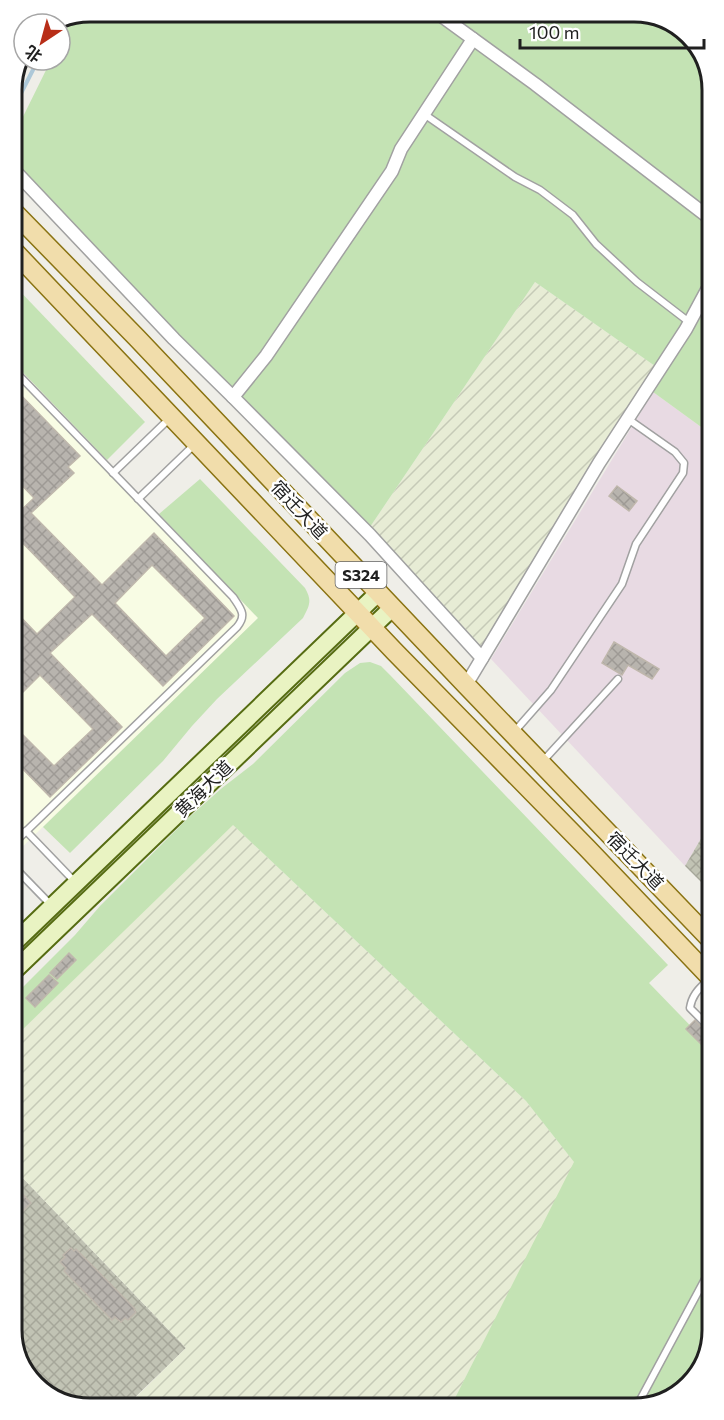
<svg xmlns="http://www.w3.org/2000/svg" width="724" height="1420" font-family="Commissioner,'Noto Sans SC',sans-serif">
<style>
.industrial{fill:#e8dae3}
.education{fill:#f8fce4}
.construction{fill:url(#construction-cross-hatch)}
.farmland{fill:url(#farmland-furrows)}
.grass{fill:#c4e3b4}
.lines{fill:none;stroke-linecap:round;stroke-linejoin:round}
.stream{stroke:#adc8d8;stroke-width:4}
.building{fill:url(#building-cross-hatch);stroke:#bfb7ac;stroke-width:1.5;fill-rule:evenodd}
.lane-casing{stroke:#a1a1a1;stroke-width:9}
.street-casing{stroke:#a1a1a1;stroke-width:15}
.secondary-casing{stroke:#566c12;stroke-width:20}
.primary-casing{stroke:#8a7312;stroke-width:21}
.lane{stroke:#fff;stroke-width:6}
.street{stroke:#fff;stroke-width:12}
.secondary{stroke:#e9f3c2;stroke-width:16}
.primary{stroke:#f1ddab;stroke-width:18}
.labels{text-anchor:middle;stroke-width:5;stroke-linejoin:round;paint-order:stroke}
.shield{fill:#fff;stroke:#636363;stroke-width:1.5}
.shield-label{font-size:16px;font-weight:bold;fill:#202020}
.street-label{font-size:18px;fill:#202020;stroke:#fff}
.rim{fill:none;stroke:#202020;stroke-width:3}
</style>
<defs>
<pattern id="construction-cross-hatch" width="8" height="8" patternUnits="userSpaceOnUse" patternTransform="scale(1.5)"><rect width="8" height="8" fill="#c1c3b4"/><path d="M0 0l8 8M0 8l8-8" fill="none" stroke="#a6a79a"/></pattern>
<pattern id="farmland-furrows" width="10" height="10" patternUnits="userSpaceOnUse" patternTransform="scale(1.5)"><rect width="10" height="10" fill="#e7ecd5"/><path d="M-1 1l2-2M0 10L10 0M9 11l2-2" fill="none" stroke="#c6cab7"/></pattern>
<pattern id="building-cross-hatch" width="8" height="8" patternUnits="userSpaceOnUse" patternTransform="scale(1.5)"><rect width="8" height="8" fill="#b8b4ae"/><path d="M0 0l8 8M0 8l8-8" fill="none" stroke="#9e9a95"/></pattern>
</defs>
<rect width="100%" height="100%" fill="#efeee8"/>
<path class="industrial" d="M653 392 708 432 710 823 685 866 491 659Z"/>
<path class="education" d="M13 362 258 618 16 853Z"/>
<g class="construction">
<path d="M710 823V891L685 866Z"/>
<path d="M17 1172 186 1348 126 1406 127 1407 85 1408 43 1392 18 1359Z"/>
</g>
<g class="farmland">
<path d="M535 282 655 366 482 647 370 527Z"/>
<path d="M232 824 526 1101 575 1163 452 1404 127 1407H126L186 1348 17 1172 16 1036Z"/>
</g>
<g class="grass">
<path d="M90 12H639L681 28 706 61 708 432 653 392 642 387 655 366 535 282 370 527 13 169 12 139 51 60H60V43L71 20Z"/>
<path d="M13 284 145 422 107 460 13 362Z"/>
<path d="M200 479 305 588C312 600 310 605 303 618L217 699 192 726 163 761 70 853 43 827 258 618 159 514Z"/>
<path d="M370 662 381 666 390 675 668 965 649 983 711 1047 712 1330 699 1373 663 1402 452 1404 574 1162 526 1101 233 825 16 1036V994L75 935 100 906 186 820 222 788 253 764 345 673 360 663Z"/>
</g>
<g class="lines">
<path class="stream" d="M12 111 38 60"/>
</g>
<g class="building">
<path d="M14 388 80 456 68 467 74 473 31 513 102 585 154 533 234 616 163 686 92 614 50 653 122 727 50 797 15 761V727L54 766 93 729 40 675 15 700V611L37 634 75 597 14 534V517L34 498 14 477ZM152 565 205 618 166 656 115 603Z"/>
<path d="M617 486 637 501 629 511 609 496Z"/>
<path d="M614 642 659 669 652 679 628 665 622 675 602 663Z"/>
<path d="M69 953 76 960 57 979 50 973Z"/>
<path d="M49 975 58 983 35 1007 26 998Z"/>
<path d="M695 1020 707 1033 711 1034V1054L686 1029Z"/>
<path d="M17 1188 31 1203 17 1217Z"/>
<path d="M71 1248 74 1251 76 1249 135 1309 134 1310 136 1312 128 1320 125 1318 121 1322 115 1317 112 1320 64 1271 66 1268 60 1262 65 1257 63 1255Z"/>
</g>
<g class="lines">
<defs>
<g id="lane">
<path d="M424 114 515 177 540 190 573 215 596 244 637 282 689 322"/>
<path d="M13 369 233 597C241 609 247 615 237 627L16 841"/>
<path d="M113 473 171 417"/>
<path d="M138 499 194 445"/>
<path d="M515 731 551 690 622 584 636 544 683 473 684 463 675 452 628 419"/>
<path d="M543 761 618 679"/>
<path d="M26 831 76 883"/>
<path d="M16 869 51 905"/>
<path d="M709 979C700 988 692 994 690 1008L711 1029"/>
<path d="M639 1402 712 1266"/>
</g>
<g id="street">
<path d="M436 12 535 84 707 216"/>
<path d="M13 169 174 339 233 397 370 535 482 658"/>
<path d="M233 397 266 356 392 171 401 149 473 39"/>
<path d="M466 685 599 463 686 329 707 290"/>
</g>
<g id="secondary">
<path d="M16 941 378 593"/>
<path d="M16 969 392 608"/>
</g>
<g id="primary">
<path d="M13 211 137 338 466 685 710 939"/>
<path d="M13 250 395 652 587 848 710 977"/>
</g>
</defs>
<use href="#lane" class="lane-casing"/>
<use href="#street" class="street-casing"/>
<use href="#secondary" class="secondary-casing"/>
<use href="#primary" class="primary-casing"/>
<use href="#lane" class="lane"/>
<use href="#street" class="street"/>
<use href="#secondary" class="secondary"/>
<use href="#primary" class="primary"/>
</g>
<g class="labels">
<rect class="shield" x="335.5" y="562" width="51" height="26" rx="4.5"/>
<g class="shield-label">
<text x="361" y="581">S324</text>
</g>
<g class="street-label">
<text transform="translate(299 510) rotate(47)" y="6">宿迁大道</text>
<text transform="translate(204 789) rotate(-44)" y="6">黄海大道</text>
<text transform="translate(635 861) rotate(46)" y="6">宿迁大道</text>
</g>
</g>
<path d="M0 0H724V1420H0ZM90 22H634A68 68 0 0 1 702 90V1330A68 68 0 0 1 634 1398H90A68 68 0 0 1 22 1330V90A68 68 0 0 1 90 22Z" fill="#fff" fill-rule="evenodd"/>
<path class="rim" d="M90 22H634A68 68 0 0 1 702 90V1330A68 68 0 0 1 634 1398H90A68 68 0 0 1 22 1330V90A68 68 0 0 1 90 22Z"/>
<g transform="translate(42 42) rotate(216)"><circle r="28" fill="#ffffff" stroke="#a6a6a6" stroke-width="1.5"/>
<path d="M0-4.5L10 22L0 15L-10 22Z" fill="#b82e18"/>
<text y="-9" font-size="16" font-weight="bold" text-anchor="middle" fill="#202020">北</text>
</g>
<path d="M520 39v9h184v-9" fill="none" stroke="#202020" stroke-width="3"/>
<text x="529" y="39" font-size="18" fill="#202020" stroke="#ffffff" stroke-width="4.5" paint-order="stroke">100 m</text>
</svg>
